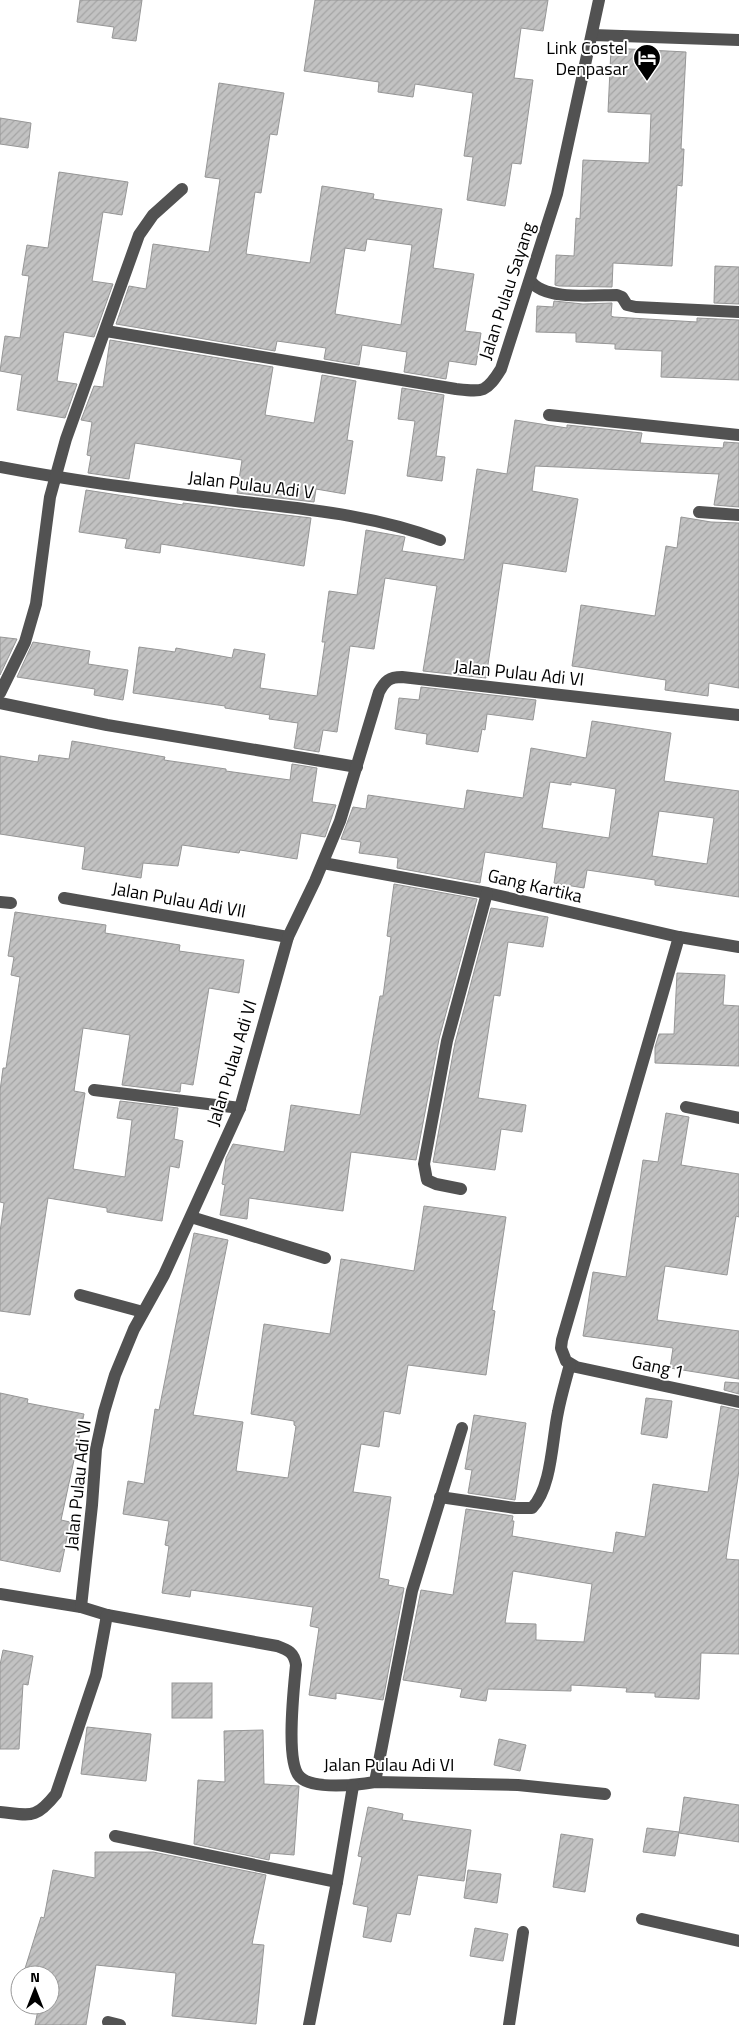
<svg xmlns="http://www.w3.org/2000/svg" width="739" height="2025" font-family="'Titillium Web',sans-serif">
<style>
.building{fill:url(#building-hatch);stroke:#969696;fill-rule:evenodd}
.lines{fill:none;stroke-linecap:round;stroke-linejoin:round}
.minor{stroke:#525252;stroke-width:12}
.labels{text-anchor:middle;stroke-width:4;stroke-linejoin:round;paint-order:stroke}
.poi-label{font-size:18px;fill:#000;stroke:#fff;text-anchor:end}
.street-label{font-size:18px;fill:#000;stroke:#fff}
</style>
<defs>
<pattern id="building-hatch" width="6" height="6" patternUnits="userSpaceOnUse" patternTransform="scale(1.25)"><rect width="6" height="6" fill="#c2c2c2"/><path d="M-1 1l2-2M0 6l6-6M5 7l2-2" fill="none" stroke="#a5a5a5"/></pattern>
</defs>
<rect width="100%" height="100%" fill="#fff"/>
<g class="building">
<path d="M80 0H142L136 41 112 38 114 27 77 22Z"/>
<path d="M315 0H548L543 31 521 28 514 78 533 80 521 164 512 163 505 206 467 200 473 157 464 156 473 93 415 84 413 97 378 92 379 82 304 71Z"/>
<path d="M611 48 686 52 681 149H684L682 186 677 185 672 266 613 263 612 287 559 286 555 285 556 255 574 256 576 218 580 219 583 160 649 163 651 114 608 112Z"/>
<path d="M219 83 284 93 277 135 270 134 261 193 255 192 246 254 310 263 322 186 374 194 373 199 442 209 433 268 474 274 465 331 481 333 476 365 449 361 446 379 404 372 407 352 362 345 359 365 324 359 326 348 277 341 275 351 116 324 129 286 146 289 153 244 209 252 220 179 205 177ZM367 239 412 245 401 325 335 314 345 248 365 251Z"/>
<path d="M0 118 31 123 28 148 0 144Z"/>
<path d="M59 172 128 182 122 215 103 212 92 281 113 284 94 337 64 332 57 381 77 384 65 418 17 410 22 375 0 371 5 336 20 338 29 276 22 275 27 245 48 248Z"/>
<path d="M715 266 739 267V304L714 303Z"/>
<path d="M554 301 583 304 612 303 611 316 614 317 697 322V318L739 320V380L661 377 662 351 615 349V344L576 342V333L536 332 537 306 553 307Z"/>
<path d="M110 340 273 367 265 415 314 423 322 375 356 381 347 440 353 441 345 494 316 489 314 502 237 493 242 460 135 443 129 479 88 473 91 456 87 455 92 422 81 420 94 386 103 387Z"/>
<path d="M402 388 444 395 436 456 445 457 442 481 407 476 415 421 398 419Z"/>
<path d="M515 420 567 428V425L642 433 640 443 723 448 724 442 739 443V507L714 505 719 474 535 466 532 491 578 499 566 572 503 563 486 678 423 671 437 586 385 578 374 649 350 646 337 732 323 730 319 752 294 748 298 723 269 719 270 715 225 708V706L133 693 139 647 175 652 176 648 232 658 234 649 265 654 260 688 317 696 325 642H322L329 591 357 595 366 530 405 537 402 551 464 560 477 469 507 474Z"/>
<path d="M86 490 183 505V503L311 518 304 566 161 544 160 553 125 548 127 539 79 532Z"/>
<path d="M681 517 711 522 739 523V688L709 683 708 696 665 690 666 680 572 666 581 605 655 616 666 546 677 548Z"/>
<path d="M0 637 17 639 0 675Z"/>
<path d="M33 642 90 651 88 664 128 670 123 700 94 695 95 689 17 677Z"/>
<path d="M421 687 536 700 533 720 487 714 485 730 482 729 478 752 426 744 427 734 395 729 399 698 419 700Z"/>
<path d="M592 721 671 733 664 781 739 791V897L655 885V880L587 870 584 888 554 883 557 863 485 852 480 883 397 868 398 858 359 853 361 842 341 839 353 807 366 809 368 795 464 809 467 790 523 798 531 748 586 758ZM550 782 571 785V782L616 789 609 838 542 828ZM659 811 714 818 707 864 652 856Z"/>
<path d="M72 741 165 757 164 760 226 769V771L290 780 292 764 317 768 312 802 336 805 325 837 301 833 297 859 240 850 239 853 182 845 178 866 143 863 141 878 82 869 85 847 0 834V756L38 762 39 755 69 759Z"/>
<path d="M394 884 477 899 439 1039 416 1160 351 1152 343 1211 249 1198 247 1219 220 1215 225 1185 222 1184 226 1158 233 1144 284 1152 291 1105 360 1115 380 996H383L391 937 387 936Z"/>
<path d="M491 908 548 917 543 947 508 942 500 996 494 995 478 1098 526 1105 522 1132 501 1129 495 1170 433 1162 455 1043Z"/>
<path d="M15 912 106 925 105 933 180 945 179 951 244 960 239 993 209 988 193 1085 181 1083 180 1092 122 1085 130 1035 83 1028 74 1091 85 1093 73 1169 125 1177 132 1120 117 1118 120 1101 178 1108 174 1139 183 1141 179 1168 170 1166 162 1221 107 1212V1208L48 1198 30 1315 0 1311V1232L4 1203 0 1202V1091L3 1068H6L20 977 11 975 14 957 8 956Z"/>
<path d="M677 973 725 975 723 1005 739 1006V1066L655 1063V1047L659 1034H674Z"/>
<path d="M666 1113 689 1117 681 1165 739 1174V1217L736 1216 727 1275 665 1266 657 1320 739 1331V1379L670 1368 673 1348 583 1336 593 1272 626 1277 643 1160 658 1162Z"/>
<path d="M424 1206 506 1217 492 1310 495 1311 486 1375 408 1365 400 1414 384 1411 379 1447 361 1444 353 1492 391 1497 379 1578 389 1580 388 1585 404 1588 383 1700 336 1693V1699L309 1695 319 1628 310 1626 313 1607 191 1590 190 1597 162 1593 169 1546 165 1545 169 1521 123 1514 128 1481 144 1484 155 1409 159 1410 194 1233 228 1240 193 1415 243 1422 236 1471 288 1478 296 1426 294 1425V1421L251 1414 264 1324 330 1334 341 1259 414 1271Z"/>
<path d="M725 1382 739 1383V1394L724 1390Z"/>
<path d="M0 1393 28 1399 27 1403 84 1414 61 1520 70 1522 60 1572 0 1560Z"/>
<path d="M646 1398 672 1401 667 1438 641 1434Z"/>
<path d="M721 1406 739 1410V1470L726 1559 739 1560V1654L701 1653 699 1699 655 1697V1693L626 1692 627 1688 571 1685V1691L488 1689 486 1701 460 1697 462 1689 403 1680 421 1590 453 1595 466 1509 513 1516 512 1521H514L512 1536 613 1553 616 1532 645 1537 653 1484 708 1492ZM513 1571 592 1584 584 1642 536 1640V1624L505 1623Z"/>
<path d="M474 1415 526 1423 515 1500 468 1493 472 1470 465 1469Z"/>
<path d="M3 1650 33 1656 28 1685 23 1684 19 1749H0V1665Z"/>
<rect x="172" y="1683" width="40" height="35"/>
<path d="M87 1727 151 1734 146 1781 81 1774Z"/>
<path d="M263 1730 264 1784 299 1786 294 1855 270 1853 269 1860 194 1844 198 1780 225 1782 224 1731Z"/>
<path d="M499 1739 526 1745 520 1771 494 1765Z"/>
<path d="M684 1797 739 1805V1842L679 1833Z"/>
<path d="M368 1807 403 1814 402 1820 471 1830 464 1881 418 1875 410 1915 397 1913 391 1942 363 1937 368 1907 353 1904 362 1857 358 1856Z"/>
<path d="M647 1828 679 1832 675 1856 643 1852Z"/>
<path d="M561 1834 593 1839 585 1892 553 1887Z"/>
<path d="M95 1852H153L266 1875 252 1944 264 1945 256 2024 172 2016 176 1973 96 1965 86 2025H35L39 2005H50V1975H23L41 1917 44 1918 53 1870 95 1878Z"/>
<path d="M468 1870 501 1874 497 1903 464 1898Z"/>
<path d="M475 1928 508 1934 503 1961 470 1956Z"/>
</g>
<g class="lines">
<g class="minor">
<path d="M592 35 739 40"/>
<path d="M530 280C543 301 595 295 617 295L622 297 627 305 636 307 739 312"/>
<path d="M106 331 456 389C483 392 486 393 501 369L557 194 599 0"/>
<path d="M549 415 739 435"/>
<path d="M0 467C78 482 157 491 236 501 305 509 375 515 440 540"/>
<path d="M699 512 739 515"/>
<path d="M0 693 25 642 36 604 50 497 66 439 139 235 153 215 182 189"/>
<path d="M0 703 107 725 357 767"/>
<path d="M323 863 487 893 679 937 739 947"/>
<path d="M64 898 288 937"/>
<path d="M0 902 11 903"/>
<path d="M679 937 562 1340 561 1348 566 1361 576 1367 739 1402"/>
<path d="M94 1090 240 1108"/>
<path d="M686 1107 739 1118"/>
<path d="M461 1189 436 1184 427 1180 424 1164 447 1041 487 893"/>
<path d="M191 1217 325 1258"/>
<path d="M80 1295 143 1312"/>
<path d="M440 1497 515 1508H532C552 1488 552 1439 558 1412 561 1396 566 1380 570 1364"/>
<path d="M0 1594 81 1607 107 1615 277 1646C288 1650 294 1652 296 1665 294 1687 285 1763 300 1777 313 1790 358 1785 375 1782L518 1785 605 1794"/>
<path d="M81 1607 92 1505 96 1449 104 1412 115 1375 134 1329 164 1275 240 1108 288 937 315 881 340 821 379 692C385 681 389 677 402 677L739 715"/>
<path d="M375 1782 412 1591 462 1428"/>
<path d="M0 1812C31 1815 35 1820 56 1794L96 1675 107 1615"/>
<path d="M115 1836 337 1882"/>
<path d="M642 1919 739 1941"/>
<path d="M108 2022 120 2025"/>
<path d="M309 2025 337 1882 353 1786"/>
<path d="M509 2025 523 1932"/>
</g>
</g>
<defs>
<symbol id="hotel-pin" viewBox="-11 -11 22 30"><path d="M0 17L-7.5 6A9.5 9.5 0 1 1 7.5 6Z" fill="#000" stroke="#fff"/><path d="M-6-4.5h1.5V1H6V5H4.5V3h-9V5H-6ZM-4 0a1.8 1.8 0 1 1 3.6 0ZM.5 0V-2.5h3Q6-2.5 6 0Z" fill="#fff"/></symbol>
</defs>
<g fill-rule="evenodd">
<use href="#hotel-pin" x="631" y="42" width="32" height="43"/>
</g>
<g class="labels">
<g class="poi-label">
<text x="628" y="54">Link Costel<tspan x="628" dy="21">Denpasar</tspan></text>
</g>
<g class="street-label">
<text transform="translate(507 291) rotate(-72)" y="6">Jalan Pulau Sayang</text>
<text transform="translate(251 485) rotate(7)" y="6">Jalan Pulau Adi V</text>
<text transform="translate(519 673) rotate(6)" y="6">Jalan Pulau Adi VI</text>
<text transform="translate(535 886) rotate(13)" y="6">Gang Kartika</text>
<text transform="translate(179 900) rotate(10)" y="6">Jalan Pulau Adi VII</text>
<text transform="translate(232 1063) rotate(-73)" y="6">Jalan Pulau Adi VI</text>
<text transform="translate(658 1367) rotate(12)" y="6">Gang 1</text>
<text transform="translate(78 1485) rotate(-84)" y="6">Jalan Pulau Adi VI</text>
<text x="389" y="1771">Jalan Pulau Adi VI</text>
</g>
</g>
<g transform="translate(35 1990)"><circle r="24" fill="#ffffff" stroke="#999999"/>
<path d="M0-4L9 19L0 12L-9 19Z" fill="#000000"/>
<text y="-8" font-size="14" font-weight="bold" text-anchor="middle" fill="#000000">N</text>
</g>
</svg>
